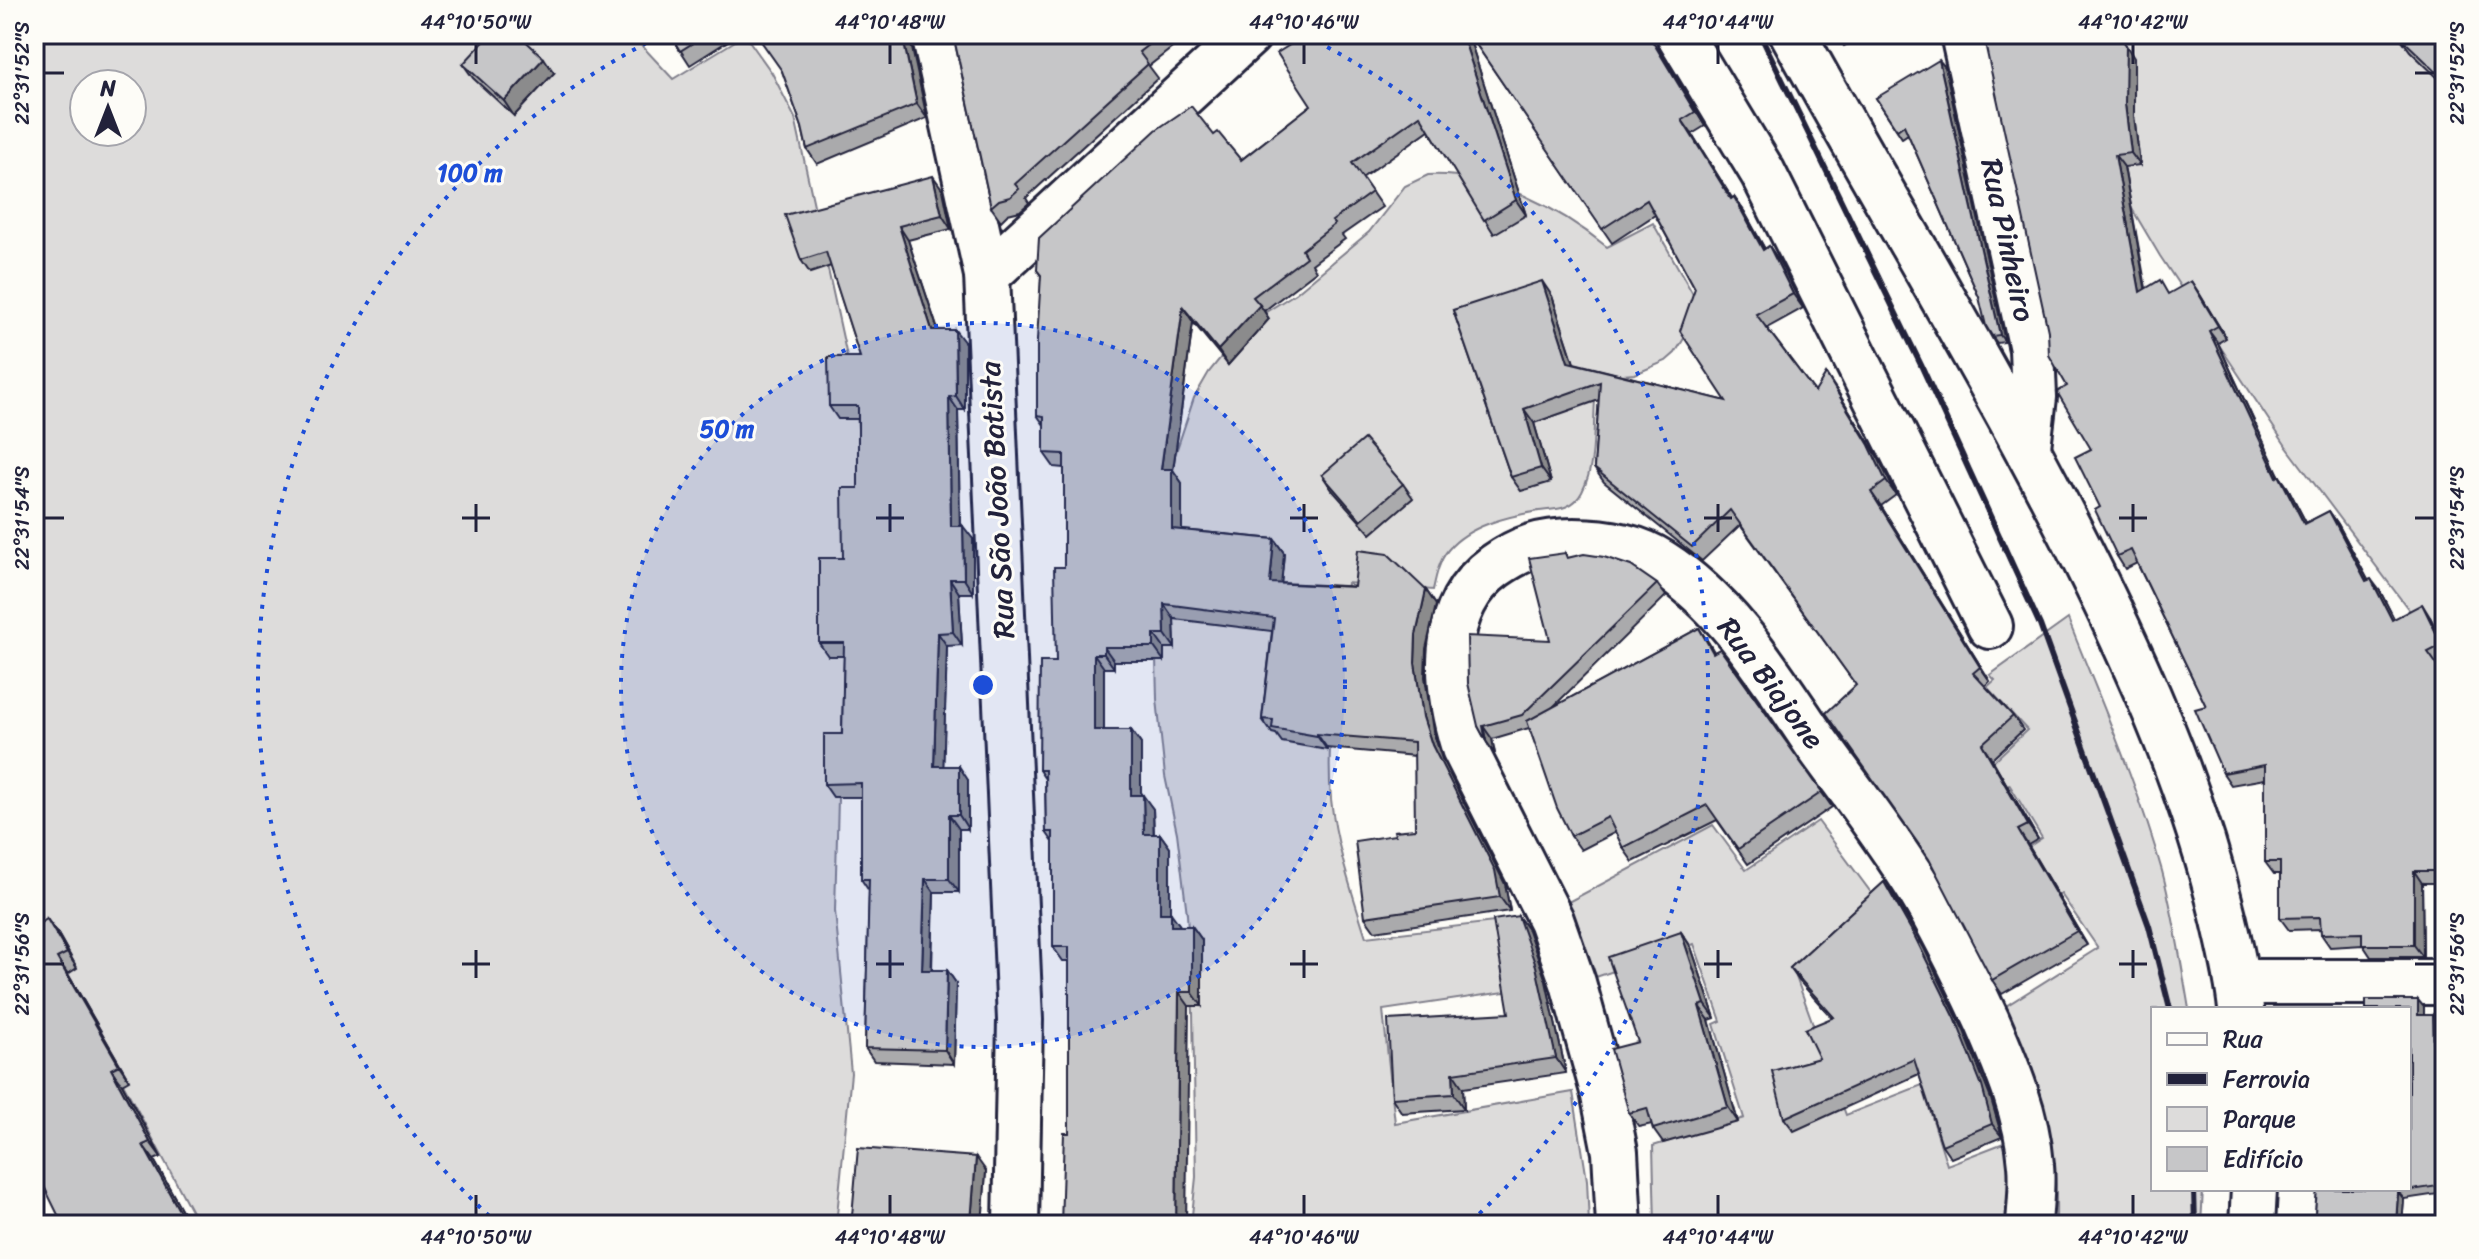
<svg xmlns="http://www.w3.org/2000/svg" width="2479" height="1259" font-family="Sriracha,sans-serif">
<style>
.green{fill:#dddcdb;stroke:#807f8b;stroke-width:2;fill-rule:evenodd}
.lines{fill:none;stroke-linecap:round;stroke-linejoin:round}
.minor-casing{stroke:#22223b;stroke-width:50}
.minor{stroke:#fdfcf7;stroke-width:44}
.rail{stroke:#22223b;stroke-width:6}
.wall{fill:#aaaaac;stroke:#22223b;stroke-width:2}
.shaded-wall{fill:#8b8b8c;stroke:#22223b;stroke-width:2}
.building{fill:#c6c6c8;stroke:#22223b;stroke-width:2}
.ticks{fill:none;stroke:#22223b;stroke-width:3}
.ring{fill:none;stroke:#1d4ed8;stroke-width:4;stroke-dasharray:4 8}
.labels{text-anchor:middle;stroke-width:6;stroke-linejoin:round;paint-order:stroke}
.street-label{font-size:30px;fill:#22223b;stroke:#fdfcf7}
.centre{fill:#1d4ed8;stroke:#fdfcf7;stroke-width:4}
.ring-label{font-size:24px;text-anchor:middle;font-weight:bold;fill:#1d4ed8;stroke:#fdfcf7;stroke-width:6;stroke-linejoin:round;paint-order:stroke}
.neatline{fill:none;stroke:#22223b;stroke-width:3}
.ticks-label{font-size:20px;text-anchor:middle;fill:#22223b}
</style>
<rect width="100%" height="100%" fill="#fdfcf7"/>
<filter id="ink" filterUnits="userSpaceOnUse"><feTurbulence type="fractalNoise" baseFrequency=".0125" numOctaves="2"/><feDisplacementMap in="SourceGraphic" scale="16" xChannelSelector="R" yChannelSelector="G"/><feConvolveMatrix kernelMatrix="1 2 1 2 8 2 1 2 1" color-interpolation-filters="sRGB"/></filter>
<g filter="url(#ink)">
<g class="green">
<path d="M34 34H631L673 79 745 35 772 73 795 118 856 398 863 507 839 760 835 911 851 1073 836 1225H199L74 992 34 923ZM84 84H132V132H84Z"/>
<path d="M2039 34H2428L2445 60V658L2286 446 2160 256 2068 101Z"/>
<path d="M1428 175C1492 172 1559 208 1607 247L1653 223 1694 296 1688 332 1675 353 1666 361 1635 374 1622 375 1595 400C1593 429 1596 465 1582 492 1573 510 1556 509 1539 511 1509 516 1469 525 1448 550 1439 561 1436 576 1433 590L1347 583C1340 650 1325 733 1331 799 1336 846 1352 892 1366 937L1511 920 1539 987 1383 1010 1395 1123 1573 1092 1587 1180 1589 1225H1191L1196 1177 1193 1012 1187 914 1177 833 1165 776 1157 699 1155 617 1171 467 1194 398 1209 372 1234 341 1258 317 1296 293 1369 232 1405 186Z"/>
<path d="M2068 619C2101 702 2138 785 2162 871 2174 916 2181 963 2189 1009H2153V1189H2203L2201 1225H2056C2056 1206 2057 1187 2054 1168 2046 1113 2027 1058 2006 1006L2098 948 2061 894 2014 920 2015 856 2042 838 2009 784 1987 796 1977 777 2027 730 1987 687 1995 680 1990 675Z"/>
<path d="M1818 821 1875 898 1796 977 1846 1115 1922 1085 1947 1165 2009 1141 2013 1225H1655L1653 1146 1744 1118 1714 1024 1721 1021 1694 944 1593 978 1568 902 1713 825 1746 870Z"/>
</g>
<g class="lines">
<defs>
<g id="minor">
<path d="M934 34 987 275"/>
<path d="M1679 34 1763 173 1990 626"/>
<path d="M1793 34C1909 245 2038 449 2136 668 2173 750 2203 832 2224 920 2231 950 2238 978 2241 1009"/>
<path d="M1963 34 2032 349 2034 397 2028 447"/>
<path d="M2239 982H2445"/>
<path d="M1016 1225 1020 1020 987 275 1249 34"/>
<path d="M1619 1225 1615 1152 1603 1091 1573 983 1551 920 1464 748C1445 687 1437 608 1495 566 1520 548 1542 541 1574 541 1602 541 1636 546 1661 562 1730 606 1772 678 1817 744 1851 791 1887 837 1918 887 1944 930 1966 976 1987 1021 2007 1067 2027 1114 2031 1165 2033 1184 2030 1205 2029 1225"/>
<path d="M2252 1225 2254 1189"/>
</g>
</defs>
<use href="#minor" class="minor-casing"/>
<use href="#minor" class="minor"/>
<g class="rail">
<path d="M1760 34 1921 365 2040 625 2149 926 2170 1009"/>
<path d="M2194 1189 2195 1225"/>
</g>
</g>
<g class="wall">
<path d="M670 34H739L690 65Z"/>
<path d="M953 34H1190L1149 66 1158 78 1026 198 1029 203 1020 211 1008 214 1001 221 991 207Z"/>
<path d="M1468 34 1526 215 1494 234 1429 130 1362 178 1382 207 1342 235 1345 239 1312 264 1316 271 1264 311 1269 319 1228 365 1193 322 1173 470 1182 483V530L1274 539 1284 553 1281 583 1426 590 1436 605 1426 649 1425 677 1433 731 1442 759 1505 884 1510 911 1375 931 1365 917 1395 835 1415 829V756L1327 748V750L1282 742 1276 734 1272 733 1262 719 1272 631 1174 619 1175 648H1164V661H1114V668H1104V730H1131L1141 744V795L1153 809 1154 834H1160L1170 848V913L1180 926H1192L1202 940V1006H1189L1069 1133V961H1063L1053 947V842L1046 832 1045 779 1039 770 1056 662 1064 567V468L1054 467 1044 453V425L1037 415 1041 276 1037 270 1214 135 1241 160 1311 105Z"/>
<path d="M1469 34 1654 35 1658 47 1705 126 1692 134 1732 198 1734 197 1744 211 1765 249 1769 246 1779 261 1803 308 1767 328 1815 392 1836 389 1879 459 1896 495 1881 506 1990 681 1985 686 2013 716 2023 730 1992 759 2038 839 2028 845 2087 945 2002 994 1992 980 1856 685 1740 525 1702 561 1604 482 1594 468 1599 400 1534 423 1551 482 1521 491 1511 477 1453 310 1552 296 1574 363 1726 401 1695 288 1655 215 1612 243Z"/>
<path d="M1835 34H1867L1844 46Z"/>
<path d="M2445 34V85L2410 51 2399 36Z"/>
<path d="M910 39 927 118 817 164 807 149 802 127 782 71Z"/>
<path d="M2134 58V116L2140 165 2124 167 2146 288 2169 294 2199 293 2226 338 2218 343 2279 475 2288 488 2306 523 2329 511 2338 524 2368 580 2380 591 2394 619 2430 617 2445 646V660L2437 664 2445 676V883H2422L2423 957H2371L2363 945 2330 947 2321 934V929L2289 930 2280 918V874H2274L2265 862V779L2231 785 2223 773 2206 706 2137 563 2125 569 2117 556 2100 507 2091 449 2067 386 2048 331Z"/>
<path d="M463 64 554 73 514 116 473 78Z"/>
<path d="M1945 67 2005 342 1997 343 1992 336 1979 297 1908 134 1902 138 1876 98Z"/>
<path d="M943 190 951 229 908 240 938 330 965 343V410H958L960 526 973 539V593H959L962 645 947 646 943 766 968 780V829H959V892H934L932 970H947L956 983 954 1064 874 1061 865 1048 869 891 861 879V797H833L824 784 842 734 844 656H828L819 643 843 558 858 488V419H838L829 406 860 357 831 266 810 273 801 260Z"/>
<path d="M1322 475 1403 484 1413 498 1371 534 1332 490Z"/>
<path d="M1565 553 1568 558 1657 584 1666 596 1552 708 1699 628 1714 652 1720 649 1832 807 1748 864 1717 820 1633 862 1623 848 1616 832 1581 850 1571 836 1529 728 1492 739 1495 754 1486 741 1478 726 1550 640Z"/>
<path d="M1884 882 1893 895 1924 948 1964 1031 1991 1099 2002 1137 1951 1158 1942 1145 1919 1074 1794 1131 1784 1118 1819 1058 1832 1018 1799 981 1790 968Z"/>
<path d="M1518 916 1528 930 1546 981 1566 1073 1463 1088 1464 1109 1402 1113 1392 1098 1509 1013Z"/>
<path d="M47 919 58 934 77 968 68 974 129 1080 122 1084 161 1157 154 1160 190 1225H63Z"/>
<path d="M1681 932 1691 947 1715 1018 1709 1020 1738 1122 1663 1143 1653 1129 1652 1124 1639 1127 1629 1113 1638 1042Z"/>
<path d="M2424 1007V1015H2433L2439 1022V1058H2445V1193L2404 1199 2402 1225H2314L2317 1192H2288L2286 1189H2409Z"/>
<path d="M986 1171 982 1225H858L852 1216Z"/>
</g>
<g class="shaded-wall">
<path d="M902 34H910V39L927 118 917 104Z"/>
<path d="M1462 34H1468L1526 215 1516 200Z"/>
<path d="M1648 34H1654L1658 47 1705 126Z"/>
<path d="M2119 34 2134 58V116L2140 165 2131 153 2125 104Z"/>
<path d="M544 58 554 73 514 116 504 101Z"/>
<path d="M1939 60 1945 67 2005 342 2000 335Z"/>
<path d="M1682 120 1692 134 1741 213 1731 199Z"/>
<path d="M2115 155 2124 167 2148 304 2140 292Z"/>
<path d="M933 176 943 190 951 229 942 215Z"/>
<path d="M1734 197 1744 211 1773 264 1763 250Z"/>
<path d="M899 226 908 240 942 343 932 330Z"/>
<path d="M1769 246 1779 261 1803 308 1793 294Z"/>
<path d="M1542 281 1552 296 1578 376 1568 362Z"/>
<path d="M2191 281 2199 293 2226 338 2218 326Z"/>
<path d="M1260 305 1269 319 1228 365 1218 350Z"/>
<path d="M1183 307 1193 322 1173 470 1182 483V544L1172 529 1161 469Z"/>
<path d="M955 330 965 343V410L956 396Z"/>
<path d="M2209 331 2218 343 2285 489 2277 477Z"/>
<path d="M1826 374 1836 389 1879 459 1896 495 1886 481Z"/>
<path d="M949 397 958 410 960 539 951 526Z"/>
<path d="M1524 409 1534 423 1551 482 1541 468Z"/>
<path d="M2279 475 2288 488 2313 536 2304 524Z"/>
<path d="M1871 492 1881 506 1990 681 1980 667Z"/>
<path d="M2329 511 2338 524 2375 593 2366 581Z"/>
<path d="M963 526 973 539V593L964 579Z"/>
<path d="M1274 539 1284 553 1280 597 1270 583Z"/>
<path d="M950 579 959 593 962 645 953 632Z"/>
<path d="M2371 579 2380 591 2401 632 2392 620Z"/>
<path d="M1426 590 1436 605 1426 649 1425 677 1433 731 1442 759 1505 884 1510 911 1500 897 1432 745 1423 717 1415 663 1416 635Z"/>
<path d="M1164 604 1174 619 1175 648 1165 634Z"/>
<path d="M2422 604 2430 617 2445 646V649Z"/>
<path d="M1699 628 1709 643 1723 668 1713 653Z"/>
<path d="M938 633 947 646 943 780 934 766Z"/>
<path d="M1154 634 1164 648V661L1154 647Z"/>
<path d="M1104 647 1114 661V668L1104 654Z"/>
<path d="M1094 654 1104 668V744L1094 730Z"/>
<path d="M1483 726 1492 739 1495 754 1486 741Z"/>
<path d="M1131 730 1141 744V809L1131 795Z"/>
<path d="M1317 734 1327 748V750L1317 736Z"/>
<path d="M1982 744 1992 759 2038 839 2028 825Z"/>
<path d="M959 766 968 780V829L959 815Z"/>
<path d="M1143 795 1153 809 1154 848 1144 834Z"/>
<path d="M949 815 959 829V892L949 879Z"/>
<path d="M2018 830 2028 845 2087 945 2077 931Z"/>
<path d="M1160 834 1170 848V927L1160 913Z"/>
<path d="M2414 871 2422 883 2423 957 2414 945Z"/>
<path d="M925 879 934 892 931 983 922 970Z"/>
<path d="M1884 882 1893 895 1924 948 1964 1031 1991 1099 2002 1137 1992 1124Z"/>
<path d="M1171 913 1181 927 1171 926Z"/>
<path d="M1518 916 1528 930 1546 981 1566 1073 1556 1058Z"/>
<path d="M47 919 58 934 77 968 67 953Z"/>
<path d="M1192 926 1202 940V1006L1192 992Z"/>
<path d="M1681 932 1691 947 1715 1018 1705 1004Z"/>
<path d="M57 958 68 974 129 1080 119 1065Z"/>
<path d="M947 970 956 983 954 1064 945 1050Z"/>
<path d="M1179 992 1189 1006 1186 1225H1176Z"/>
<path d="M2418 1000 2424 1007V1022L2418 1015Z"/>
<path d="M1699 1006 1709 1020 1738 1122 1728 1107Z"/>
<path d="M2433 1015 2439 1022V1065L2434 1058Z"/>
<path d="M111 1069 122 1084 161 1157 150 1142Z"/>
<path d="M1453 1073 1463 1088 1464 1109 1454 1094Z"/>
<path d="M143 1145 154 1160 190 1225H187Z"/>
<path d="M976 1157 986 1171 982 1225H973L971 1222Z"/>
<path d="M2398 1192 2404 1199 2402 1225H2396Z"/>
</g>
<g class="building">
<path d="M491 34H518L544 58 504 101 463 64Z"/>
<path d="M670 34H707L680 51Z"/>
<path d="M756 34H902L917 104 807 149 802 127 782 71Z"/>
<path d="M953 34H1162L1139 52 1148 64 1015 184 1019 189 1010 197 999 200 991 207Z"/>
<path d="M1307 34H1462L1516 200 1484 220 1420 115 1352 163 1372 192 1332 221 1335 224 1302 250 1306 257 1253 297 1260 305 1218 350 1183 307 1161 469H1172V529L1274 539 1270 583 1354 587 1358 550 1388 554 1426 590 1416 635 1415 663 1423 717 1432 745 1495 870 1500 897 1365 917 1355 841 1395 835 1394 831 1415 829 1414 742 1317 734V736L1272 728 1273 720 1262 719 1274 618 1164 604 1165 634H1154V647H1104V654H1094V730H1131V795H1143L1144 834H1160V913H1171V926H1192V992H1179L1176 1225H1061L1064 1133H1069V947H1053V832H1046L1045 770H1039L1040 662H1056L1054 567H1064V454L1044 453V416L1037 415V340L1041 275 1037 270 1039 238 1156 130 1191 106 1214 135 1218 132 1241 160 1311 105 1277 53Z"/>
<path d="M1469 34H1648L1695 112 1682 120 1731 199 1734 197 1763 250 1769 246 1793 294 1756 314 1815 392 1826 374 1869 445 1886 481 1871 492 1980 667 1973 673 2013 716 1982 744 2028 825 2018 830 2077 931 1992 980 1929 859 1826 713 1856 685 1730 510 1692 547 1594 468 1600 382 1524 409 1541 468 1511 477 1453 310 1542 281 1568 362 1726 401 1680 331 1695 288 1647 200 1602 229Z"/>
<path d="M1983 34H2118L2126 45 2125 104 2131 153 2115 155 2140 292 2160 280 2168 294 2191 281 2218 326 2209 331 2277 477 2279 475 2304 524 2329 511 2366 581 2371 579 2392 620 2422 604 2442 645 2428 652 2445 676V688L2440 691 2445 698V871H2414V945H2362V933L2321 934 2320 917 2280 918V862H2265V765L2223 773 2195 709 2206 706 2131 550 2117 556 2095 510 2100 507 2075 457 2091 449 2057 392 2067 386 2049 355 2048 331Z"/>
<path d="M2402 34H2445V80L2399 36Z"/>
<path d="M1939 60 2000 335 1992 336 1986 326 1979 297 1904 125 1897 130 1876 98Z"/>
<path d="M933 176 942 215 899 226 932 330H955L956 396 949 397 951 526H963L964 579H950L953 632 938 633 934 766H959V815H949V879H925L922 970H947L945 1050 865 1048 869 879H861V783L824 784V734H842L844 643H819V558H843L842 488H858V406H829L828 357H860L826 252 801 260 785 215Z"/>
<path d="M1364 439 1403 484 1361 520 1322 475Z"/>
<path d="M1565 553 1567 558 1584 554 1604 557 1631 566 1657 584 1522 715 1483 726 1486 741 1478 726 1468 683 1467 636 1550 640 1529 558Z"/>
<path d="M1699 628 1713 653 1720 649 1822 792 1738 849 1707 805 1623 848 1608 817 1571 836 1557 808 1527 721Z"/>
<path d="M1884 882 1914 935 1955 1018 1982 1086 1992 1124 1942 1145 1914 1059 1784 1118 1772 1071 1819 1058 1805 1029 1834 1017 1790 968Z"/>
<path d="M1518 916 1536 966 1556 1058 1453 1073 1454 1094 1392 1098 1388 1020 1509 1013 1493 920Z"/>
<path d="M47 919 67 953 57 958 119 1065 111 1069 150 1142 143 1145 187 1225H63L34 1166V927Z"/>
<path d="M1681 932 1705 1004 1699 1006 1728 1107 1653 1129 1647 1108 1629 1113 1611 1049 1638 1042 1608 957Z"/>
<path d="M2366 1000H2418V1015H2433L2434 1058H2445V1185L2398 1192 2396 1225H2314L2317 1189H2409V1009H2366Z"/>
<path d="M858 1148 976 1157 971 1222 947 1220V1224L852 1216Z"/>
</g>
</g>
<path class="ticks" d="M476 44V64M890 44V64M1304 44V64M1718 44V64M2133 44V64M44 73H64M2415 73H2435M476 504V532M890 504V532M1304 504V532M1718 504V532M2133 504V532M44 518H64M462 518H490M876 518H904M1290 518H1318M1704 518H1732M2119 518H2147M2415 518H2435M476 950V978M890 950V978M1304 950V978M1718 950V978M2133 950V978M44 964H64M462 964H490M876 964H904M1290 964H1318M1704 964H1732M2119 964H2147M2415 964H2435M476 1195V1215M890 1195V1215M1304 1195V1215M1718 1195V1215M2133 1195V1215"/>
<circle cx="983" cy="685" r="362" fill="#1d4ed8" fill-opacity=".12"/>
<g class="ring">
<circle cx="983" cy="685" r="362"/>
<path d="M498 1224A725 725 0 0 1 660 36M1306 36A725 725 0 0 1 1468 1224"/>
</g>
<g class="labels">
<g class="street-label">
<text transform="translate(2008 240) rotate(78)" y="10">Rua Pinheiro</text>
<text transform="translate(997 500) rotate(-93)" y="10">Rua São João Batista</text>
<text transform="translate(1771 683) rotate(53)" y="10">Rua Biajone</text>
</g>
</g>
<circle cx="983" cy="685" r="12" class="centre"/>
<g class="ring-label">
<text x="470" y="181">100 m</text>
<text x="727" y="437">50 m</text>
</g>
<rect width="2479" height="1259" fill="none" stroke="#fdfcf7" stroke-width="88"/>
<rect x="2151" y="1007" width="260" height="184" fill="#fdfcf7" stroke="#a5a5ac" stroke-width="2"/>
<rect x="2167" y="1033" width="40" height="12" fill="#fdfcf7" stroke="#a5a5ac" stroke-width="2"/>
<text x="2223" y="1047" font-size="24" fill="#22223b">Rua</text>
<rect x="2167" y="1073" width="40" height="12" fill="#22223b" stroke="#a5a5ac" stroke-width="2"/>
<text x="2223" y="1087" font-size="24" fill="#22223b">Ferrovia</text>
<rect x="2167" y="1107" width="40" height="24" fill="#dddcdb" stroke="#a5a5ac" stroke-width="2"/>
<text x="2223" y="1127" font-size="24" fill="#22223b">Parque</text>
<rect x="2167" y="1147" width="40" height="24" fill="#c6c6c8" stroke="#a5a5ac" stroke-width="2"/>
<text x="2223" y="1167" font-size="24" fill="#22223b">Edifício</text>
<g transform="translate(108 108)"><circle r="38" fill="#fdfcf7" stroke="#a5a5ac" stroke-width="2"/>
<path d="M0-6L14 30L0 20L-14 30Z" fill="#22223b"/>
<text y="-12" font-size="22" font-weight="bold" text-anchor="middle" fill="#22223b">N</text>
</g>
<rect x="44" y="44" width="2391" height="1171" class="neatline"/>
<g class="ticks-label">
<text x="476" y="29">44°10'50"W</text>
<text x="890" y="29">44°10'48"W</text>
<text x="1304" y="29">44°10'46"W</text>
<text x="1718" y="29">44°10'44"W</text>
<text x="2133" y="29">44°10'42"W</text>
<text transform="translate(22 73) rotate(-90)" y="7">22°31'52"S</text>
<text transform="translate(2457 73) rotate(-90)" y="7">22°31'52"S</text>
<text transform="translate(22 518) rotate(-90)" y="7">22°31'54"S</text>
<text transform="translate(2457 518) rotate(-90)" y="7">22°31'54"S</text>
<text transform="translate(22 964) rotate(-90)" y="7">22°31'56"S</text>
<text transform="translate(2457 964) rotate(-90)" y="7">22°31'56"S</text>
<text x="476" y="1244">44°10'50"W</text>
<text x="890" y="1244">44°10'48"W</text>
<text x="1304" y="1244">44°10'46"W</text>
<text x="1718" y="1244">44°10'44"W</text>
<text x="2133" y="1244">44°10'42"W</text>
</g>
</svg>
